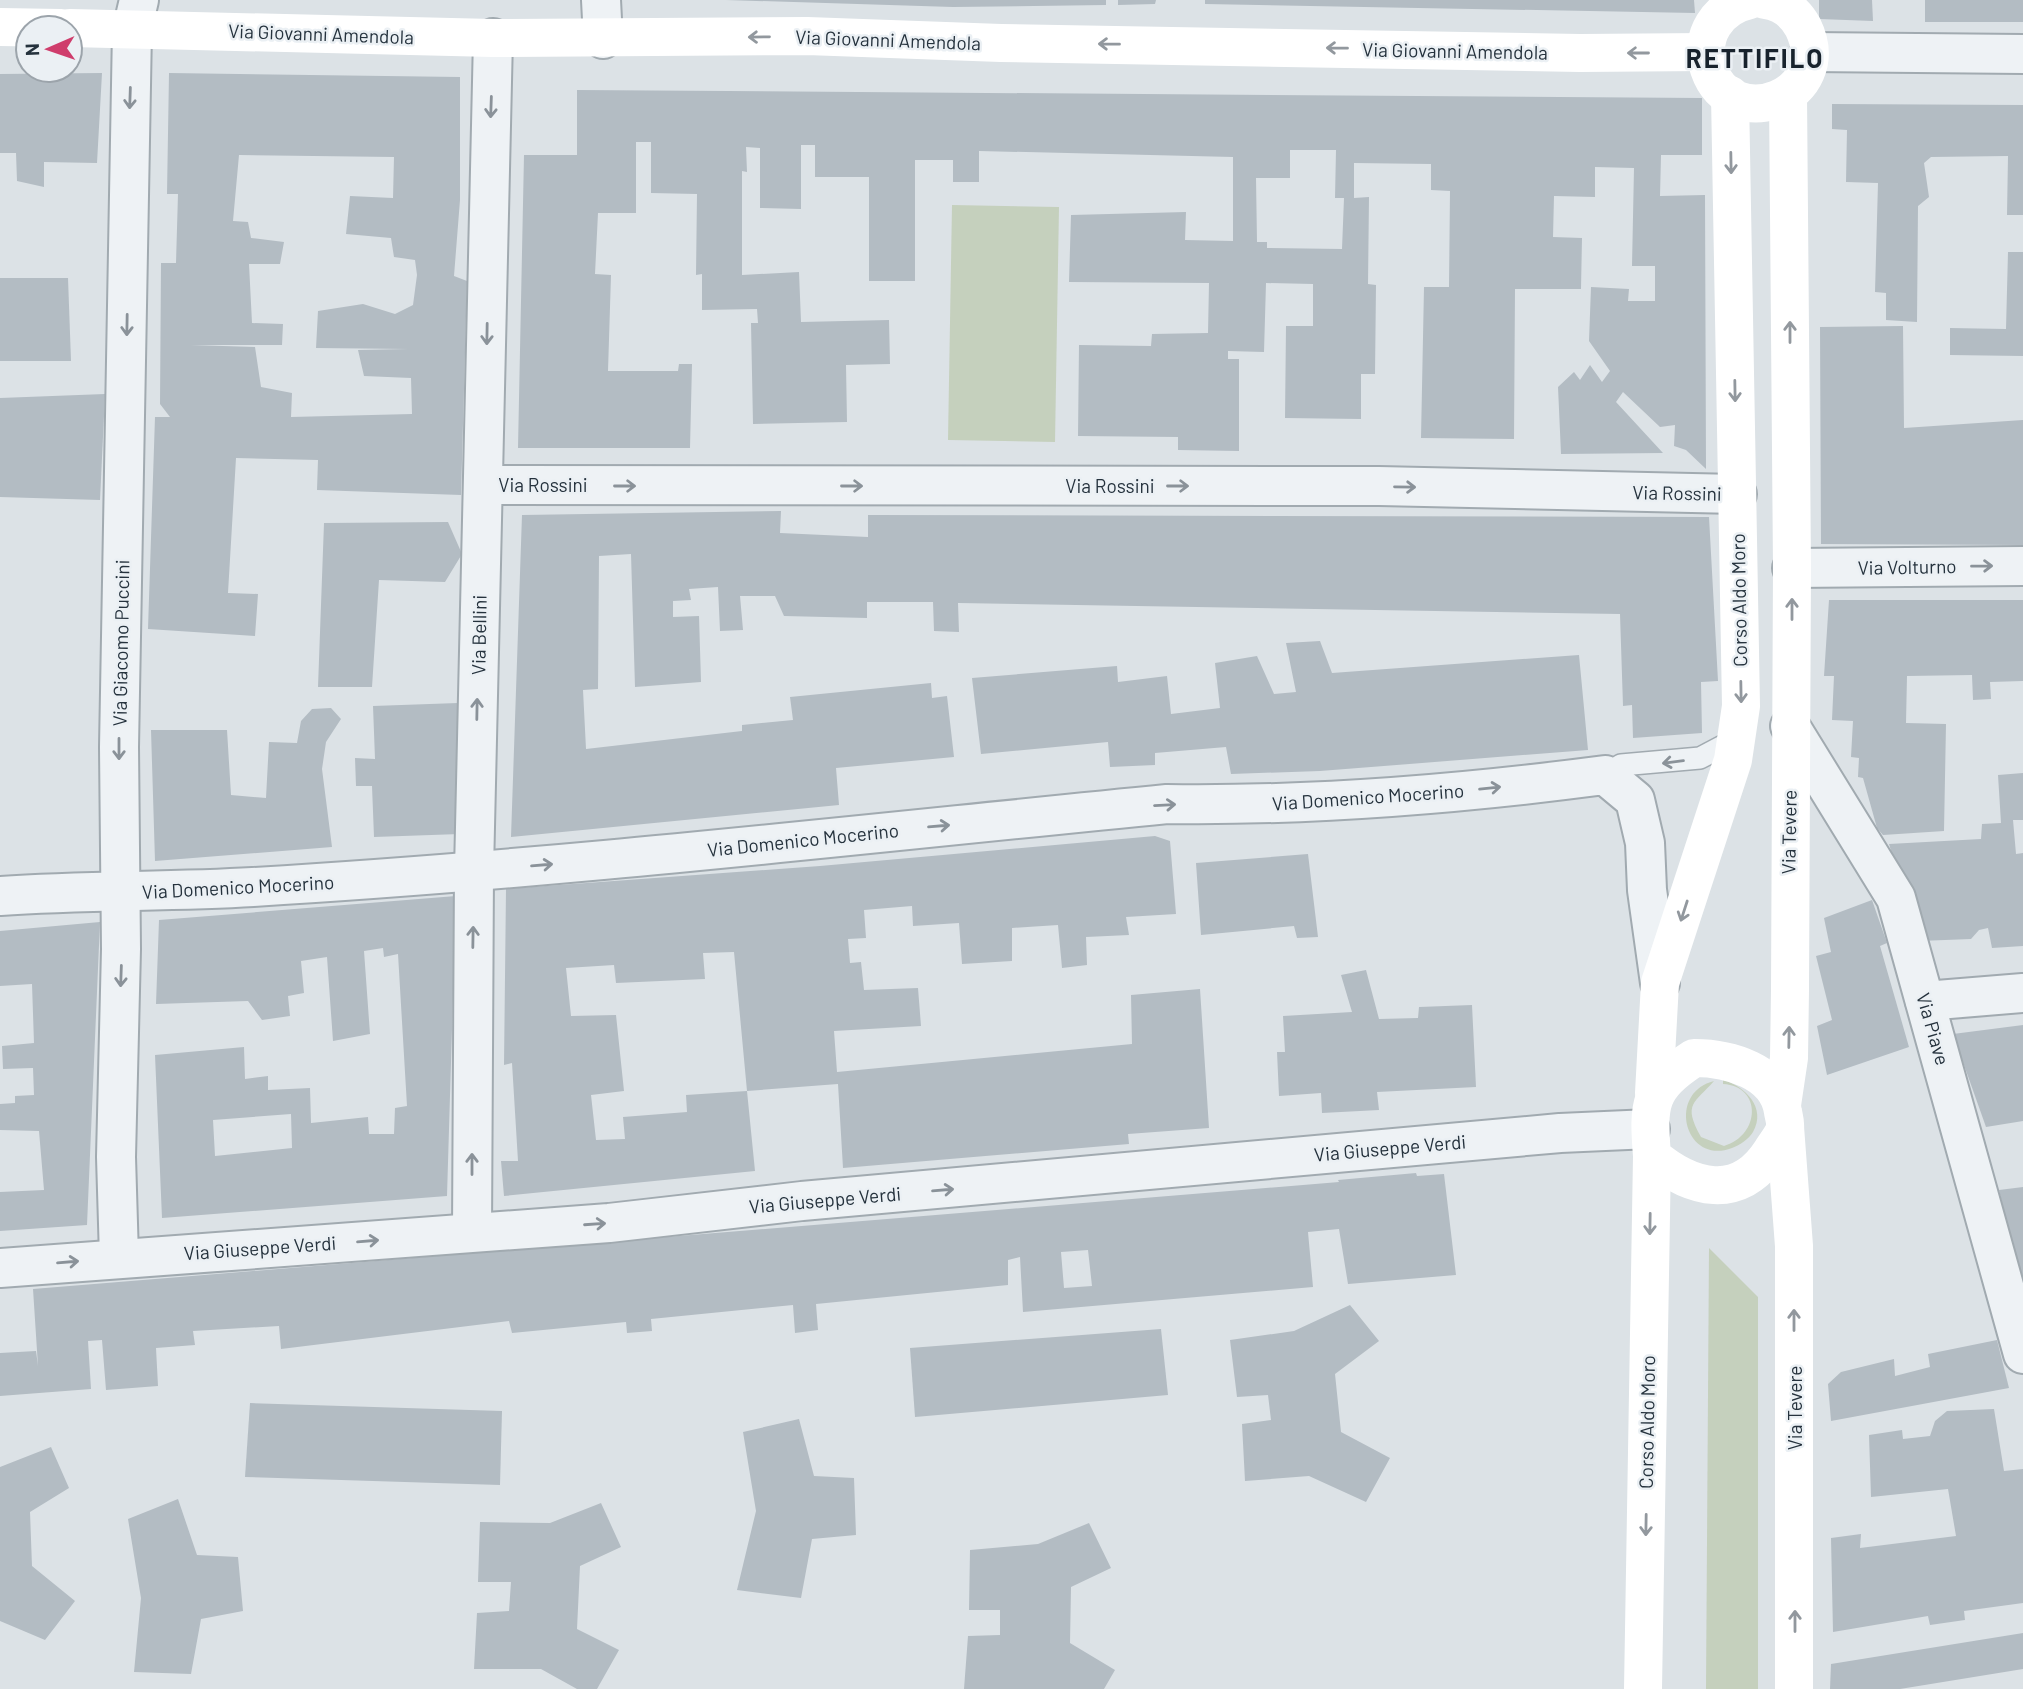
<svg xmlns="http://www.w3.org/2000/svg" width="2023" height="1689" font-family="Barlow,sans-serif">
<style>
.green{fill:#c5d0bd}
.building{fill:#b3bcc3;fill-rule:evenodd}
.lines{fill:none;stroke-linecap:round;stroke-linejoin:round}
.lane-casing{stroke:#a1aab0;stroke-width:24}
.street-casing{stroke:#a1aab0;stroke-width:42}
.lane{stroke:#eef2f5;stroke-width:21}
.street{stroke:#eef2f5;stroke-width:38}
.secondary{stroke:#fff;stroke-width:38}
.oneway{stroke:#92989e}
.oneway2{stroke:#8a9299}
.labels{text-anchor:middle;stroke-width:5;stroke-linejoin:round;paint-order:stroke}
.street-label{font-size:19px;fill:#25323d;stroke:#ebf0f4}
.district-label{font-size:26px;font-weight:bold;letter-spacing:2px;fill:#18232d;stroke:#ebf0f4}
</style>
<rect width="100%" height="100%" fill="#dce2e6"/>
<g class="green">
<path d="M952 205 1059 207 1055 442 948 440Z"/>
<path d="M1723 1080C1745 1086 1767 1108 1753 1132 1749 1139 1740 1145 1732 1148 1685 1166 1666 1093 1714 1081 1695 1103 1682 1103 1701 1137L1724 1146C1761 1135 1762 1086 1723 1084Z"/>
<path d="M1709 1248 1758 1297V1689H1706Z"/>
</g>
<g class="building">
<path d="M726 0H1106V5L953 7Z"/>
<path d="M1118 0H1156L1155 4 1118 5Z"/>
<path d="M1205 0H1694L1695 13 1205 4Z"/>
<path d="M1819 0H1872L1873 21 1819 19Z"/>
<rect x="1925" y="0" width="98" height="22"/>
<path d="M102 73 97 163 44 162V187L17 181 16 153H0V74Z"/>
<path d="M169 73 460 77V200L454 276 467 281 461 495 317 490 318 460 236 458 228 593 258 594 255 636 148 629 155 417H170L160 404 161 263H176L178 194H167ZM239 155 394 157 393 198 350 196 346 234 391 238 394 257 415 260 417 275 413 305 395 314 363 304 318 311 316 348 408 349 358 350 364 376 411 378 412 414 291 417 292 393 261 387 255 347 191 345H282L283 324 252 323 249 264H280L284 242 251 238 248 222 233 221Z"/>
<path d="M577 90 1702 98V155H1661L1660 196 1705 195 1706 469 1686 450 1674 446 1675 425 1660 427 1623 392 1616 402 1663 453 1561 454 1558 387 1574 372 1580 380 1590 365 1602 382 1610 371 1589 341 1591 287 1629 289 1628 301H1655V266H1632L1634 168 1595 167V197L1554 196 1553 237 1582 238 1581 289H1515L1514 439 1421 438 1424 287H1449L1450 191 1431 190V164L1354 163V198L1369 197 1368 284 1376 285 1375 374H1361V419L1285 418 1286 326H1313V284L1266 283 1264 352 1228 351V359H1239V451L1178 450V437L1078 436 1079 345 1151 346 1152 334 1208 333 1209 283 1069 282 1071 215 1186 212 1185 240 1233 241V157L979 151V182H953V160H915V281H869V177H815V145H801V209L760 208V148L746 147 747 172 742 171V275L799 272 801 322 889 320 890 364 846 365 847 422 753 424 751 323H758L757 309 702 310V274L696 275 697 194 651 193V142H636V213H598L595 274 611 275 608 371H678L679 364H692L690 448H518L524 155H577ZM1290 150H1336L1335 198H1344L1342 249 1267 248V242H1257L1256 178H1290Z"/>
<path d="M1832 104 2023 105V215H2007L2008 156 1931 157 1924 163 1929 197 1918 206 1917 322 1886 320V293L1875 292 1878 183 1846 182 1847 130 1832 129Z"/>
<path d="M2008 252H2023V356L1950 355V328L2006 329Z"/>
<path d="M0 278H68L71 361H0Z"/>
<path d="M1903 326 1904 428 2023 420V545L1821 544 1820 327Z"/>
<path d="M105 394 100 500 0 497V398Z"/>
<path d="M781 511 780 533 868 537V515L1709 517 1718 681 1701 682 1702 733 1633 738 1632 705 1623 706 1620 614 958 603 959 632 934 631 933 602H867V618L784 616 775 596H740L743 630 720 631 718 587 689 589 691 600 673 601V617L699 616 701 682 635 687 631 554 599 556 598 689 583 690 586 749 742 731V725L793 720 790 697 931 683 932 698 947 696 954 757 836 768 839 805 511 837 522 515Z"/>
<path d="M448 522 462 554 445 582 379 580 372 687H318L324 523Z"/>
<path d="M1829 600H2023V681L1990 682 1991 699 1973 700 1972 675 1907 676 1906 723 1946 724 1944 831 1883 835 1877 828 1863 778 1858 777 1859 758 1851 757 1853 721 1832 720 1834 676H1824Z"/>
<path d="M1320 641 1332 673 1579 655 1588 750 1320 771 1231 774 1226 747 1155 753V765L1110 767 1108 742 981 754 972 678 1117 666 1118 682 1167 676 1171 714 1220 708 1215 663 1257 656 1274 694 1296 692 1286 643Z"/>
<path d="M458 703 460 834 374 837 372 786H356L355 758 375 759 373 706Z"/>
<path d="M331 708 341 719 326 742 322 769 332 847 155 861 151 730H227L231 795 266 798 269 742 297 743 301 721 312 709Z"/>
<path d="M2023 773V820H2013L2016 854 2023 853V946L1992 948 1988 928 1979 930 1971 939 1919 941 1889 844 1981 839 1982 824 2001 823 1998 775Z"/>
<path d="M1155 836 1170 841 1176 914 1126 917 1129 935 1086 937 1087 965 1062 968 1058 925 1012 928V961L962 964 959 923 913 926 912 906 864 910 866 938 848 939 850 963 861 962 864 990 918 988 921 1026 834 1031 837 1072 1132 1044 1131 995 1200 989 1209 1128 1128 1134 1129 1144 843 1168 838 1084 747 1091 734 952 703 953 705 979 616 983 614 965 566 968 571 1016 616 1015 624 1091 591 1095 596 1140 625 1139 623 1117 687 1112 686 1095 747 1091 755 1171 504 1196 501 1161H518L512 1063 504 1065 506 889 820 866Z"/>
<path d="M1308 854 1318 937 1297 938 1294 926 1201 935 1196 863Z"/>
<path d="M456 896 447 1196 162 1218 155 1055 244 1047 245 1079 268 1076V1090L310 1088 311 1123 368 1117 369 1134H394L395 1108 407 1106 398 954 384 957 383 948 364 951 370 1034 333 1041 327 957 301 961 304 993 288 996 290 1016 262 1020 248 1001 156 1004 159 920ZM291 1114 292 1148 215 1156 213 1120Z"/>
<path d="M1872 900 1887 943 1880 946 1909 1047 1827 1075 1817 1026 1832 1020 1816 956 1831 952 1824 918Z"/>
<path d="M100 922 87 1225 0 1231V1192L44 1190 39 1131 0 1130V1104L15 1103V1096L34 1095 33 1068 3 1069 2 1046 34 1043 32 984 0 986V931Z"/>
<path d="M1366 970 1379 1019 1418 1018 1419 1007 1472 1005 1476 1087 1377 1092 1379 1110 1322 1113 1321 1093 1279 1096 1277 1052H1285L1283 1016 1352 1012 1341 975Z"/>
<path d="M2023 1025V1121L1986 1127 1953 1034Z"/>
<path d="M1416 1173 1417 1176 1444 1174 1456 1275 1348 1284 1339 1229 1308 1232 1313 1287 1023 1312 1020 1257 1008 1260V1285L816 1304 818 1330 795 1333 793 1305 651 1319 652 1331 627 1333 626 1322 512 1333 509 1321 281 1349 279 1326 193 1331 195 1345 156 1348 158 1386 106 1390 102 1340 88 1341 91 1389 0 1396V1353L36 1351 38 1366 33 1289 1339 1182 1338 1180ZM1088 1250 1092 1286 1064 1288 1061 1252Z"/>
<path d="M2023 1187V1287H2022L1999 1190Z"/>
<path d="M1350 1305 1379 1341 1335 1374 1341 1432 1390 1458 1366 1502 1309 1476 1245 1481 1242 1424 1271 1420 1268 1395 1237 1397 1230 1340 1294 1331Z"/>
<path d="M1161 1329 1168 1395 915 1417 910 1348Z"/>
<path d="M1997 1340 2009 1388 1831 1421 1828 1384 1841 1372 1894 1359 1895 1376 1930 1367 1928 1354Z"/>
<path d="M250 1403 502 1411 500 1485 245 1477Z"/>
<path d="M1994 1409 2004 1471 2023 1469V1603L1964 1611 1965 1620 1930 1625 1928 1616 1833 1632 1831 1538 1861 1534 1860 1548 1956 1536 1948 1489 1871 1497 1869 1435 1902 1430 1903 1439 1930 1436 1935 1421 1947 1411Z"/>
<path d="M799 1419 814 1476 854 1478 856 1535 812 1539 801 1598 737 1590 756 1511 743 1432Z"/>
<path d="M51 1447 69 1488 30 1512 32 1566 75 1601 45 1640 0 1621V1467Z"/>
<path d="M178 1499 197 1555 238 1557 243 1611 201 1619 191 1674 134 1672 141 1598 128 1519Z"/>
<path d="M601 1503 621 1547 580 1566 577 1629 619 1650 597 1689H577L541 1669H474L477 1613 509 1611 511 1582H478L480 1522 550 1523Z"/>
<path d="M1089 1523 1111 1568 1071 1587 1070 1643 1115 1670 1104 1689H964L968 1636 1000 1635V1610H969L970 1550 1038 1544Z"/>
<path d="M2023 1633V1669L1900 1689H1830L1831 1664Z"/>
</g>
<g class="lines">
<defs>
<path id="lane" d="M1605 775 1621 765 1700 758 1736 739"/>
<g id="street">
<path d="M601 0 603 39"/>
<path d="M1810 52 2023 54"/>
<path d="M483 485 1379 486 1737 494"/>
<path d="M1792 568 2023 566"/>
<path d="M1790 726 1896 898 2023 1354"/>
<path d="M0 896C84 890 168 892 253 887 558 869 862 834 1167 804 1313 806 1460 794 1605 775L1635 800 1645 843 1647 890 1660 983"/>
<path d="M1925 1001 2023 993"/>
<path d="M472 1232 474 871 493 38"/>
<path d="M119 1257 116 1157 121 949 119 747 132 30 139 0"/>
<path d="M0 1268 609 1223 802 1201 1560 1133 1650 1129"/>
</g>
</defs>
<use href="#lane" class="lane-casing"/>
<use href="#street" class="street-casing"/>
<use href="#lane" class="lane"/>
<use href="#street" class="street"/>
<g class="secondary">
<path d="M1750 0C1718 7 1698 36 1709 69 1732 136 1837 96 1803 27 1795 12 1781 2 1765 0"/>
<path d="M0 27 61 28"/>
<path d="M70 28 493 38 807 36 1001 43 1580 53 1706 52"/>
<path d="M1694 1058C1728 1058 1778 1071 1783 1112 1784 1117 1786 1124 1785 1128 1783 1136 1775 1145 1771 1152 1739 1202 1691 1189 1652 1156 1648 1104 1648 1088 1694 1058Z"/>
<path d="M1654 1093 1660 983 1733 760 1741 706 1730 95"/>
<path d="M1782 1105 1789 1058 1790 990 1792 568 1788 95"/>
<path d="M1785 1127 1794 1246V1689"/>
<path d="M1643 1689 1652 1156"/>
</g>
</g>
<defs><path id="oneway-shaft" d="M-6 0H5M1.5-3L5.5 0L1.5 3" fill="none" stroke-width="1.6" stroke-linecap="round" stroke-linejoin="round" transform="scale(1.75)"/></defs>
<g class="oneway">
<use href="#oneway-shaft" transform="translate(759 37) rotate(179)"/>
<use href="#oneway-shaft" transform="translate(1109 44) rotate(-179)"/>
<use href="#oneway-shaft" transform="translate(1337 48) rotate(-179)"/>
<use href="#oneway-shaft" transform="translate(1638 53) rotate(180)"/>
<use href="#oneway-shaft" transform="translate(1731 163) rotate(89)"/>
<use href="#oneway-shaft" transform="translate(1790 332) rotate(-90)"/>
<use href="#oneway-shaft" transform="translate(1735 391) rotate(89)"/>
<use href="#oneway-shaft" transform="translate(1792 609) rotate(-90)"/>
<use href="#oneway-shaft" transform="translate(1741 692) rotate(89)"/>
<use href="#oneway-shaft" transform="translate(1684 911) rotate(108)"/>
<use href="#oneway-shaft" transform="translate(1789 1037) rotate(-89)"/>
<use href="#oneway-shaft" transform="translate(1650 1224) rotate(91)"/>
<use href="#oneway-shaft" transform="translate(1794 1320) rotate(-90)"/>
<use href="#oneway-shaft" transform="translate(1646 1525) rotate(91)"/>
<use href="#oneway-shaft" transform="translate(1795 1621) rotate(-90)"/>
</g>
<g class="oneway2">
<use href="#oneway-shaft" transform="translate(130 98) rotate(92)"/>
<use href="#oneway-shaft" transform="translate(491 107) rotate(92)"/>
<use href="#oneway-shaft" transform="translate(127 325) rotate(91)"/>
<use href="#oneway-shaft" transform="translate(487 334) rotate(91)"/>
<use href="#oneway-shaft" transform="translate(625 486)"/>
<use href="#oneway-shaft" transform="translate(852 486)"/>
<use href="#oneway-shaft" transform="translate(1178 486)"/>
<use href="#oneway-shaft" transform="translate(1405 487) rotate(1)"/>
<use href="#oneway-shaft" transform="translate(1982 566) rotate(-1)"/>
<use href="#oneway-shaft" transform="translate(477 709) rotate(-89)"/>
<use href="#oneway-shaft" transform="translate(119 749) rotate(90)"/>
<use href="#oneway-shaft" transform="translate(1673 762) rotate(173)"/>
<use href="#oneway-shaft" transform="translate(1490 788) rotate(-6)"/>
<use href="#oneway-shaft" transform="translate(1165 805) rotate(-3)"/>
<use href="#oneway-shaft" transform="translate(939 826) rotate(-5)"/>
<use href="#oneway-shaft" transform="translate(542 865) rotate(-5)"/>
<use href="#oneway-shaft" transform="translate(473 937) rotate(-89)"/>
<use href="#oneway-shaft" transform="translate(121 976) rotate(92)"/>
<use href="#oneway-shaft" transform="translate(472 1164) rotate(-90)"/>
<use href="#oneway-shaft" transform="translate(943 1190) rotate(-5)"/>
<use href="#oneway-shaft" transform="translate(595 1224) rotate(-4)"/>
<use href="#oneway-shaft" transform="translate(368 1241) rotate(-5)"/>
<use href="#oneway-shaft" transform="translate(68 1262) rotate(-5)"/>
</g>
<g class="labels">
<g class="street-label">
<text transform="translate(321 34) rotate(2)" y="7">Via Giovanni Amendola</text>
<text transform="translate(888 40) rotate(2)" y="7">Via Giovanni Amendola</text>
<text transform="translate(1455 51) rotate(1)" y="7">Via Giovanni Amendola</text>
<text x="543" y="492">Via Rossini</text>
<text x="1110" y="493">Via Rossini</text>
<text transform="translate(1677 493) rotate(1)" y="7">Via Rossini</text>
<text transform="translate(1907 567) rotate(-1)" y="7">Via Volturno</text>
<text transform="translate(1739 600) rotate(-91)" y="7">Corso Aldo Moro</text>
<text transform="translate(479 635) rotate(-89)" y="7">Via Bellini</text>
<text transform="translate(121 643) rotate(-89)" y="7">Via Giacomo Puccini</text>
<text transform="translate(1368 797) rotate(-4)" y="7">Via Domenico Mocerino</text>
<text transform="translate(1789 832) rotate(-89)" y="7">Via Tevere</text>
<text transform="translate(803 840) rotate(-6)" y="7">Via Domenico Mocerino</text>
<text transform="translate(238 887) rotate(-3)" y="7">Via Domenico Mocerino</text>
<text transform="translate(1933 1029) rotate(74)" y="7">Via Piave</text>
<text transform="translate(1390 1148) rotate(-5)" y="7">Via Giuseppe Verdi</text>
<text transform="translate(825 1200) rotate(-5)" y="7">Via Giuseppe Verdi</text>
<text transform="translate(260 1248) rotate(-4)" y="7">Via Giuseppe Verdi</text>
<text transform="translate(1795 1408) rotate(-90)" y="7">Via Tevere</text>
<text transform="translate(1647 1422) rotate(-89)" y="7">Corso Aldo Moro</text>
</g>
<g class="district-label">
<text x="1755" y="68">RETTIFILO</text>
</g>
</g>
<g transform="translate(49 49) rotate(268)"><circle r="33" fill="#ebf0f4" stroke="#9ca4ab" stroke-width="2"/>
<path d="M0-5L12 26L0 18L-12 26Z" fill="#cf3d6c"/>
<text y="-10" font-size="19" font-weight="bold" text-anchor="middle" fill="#25323d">N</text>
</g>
</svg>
